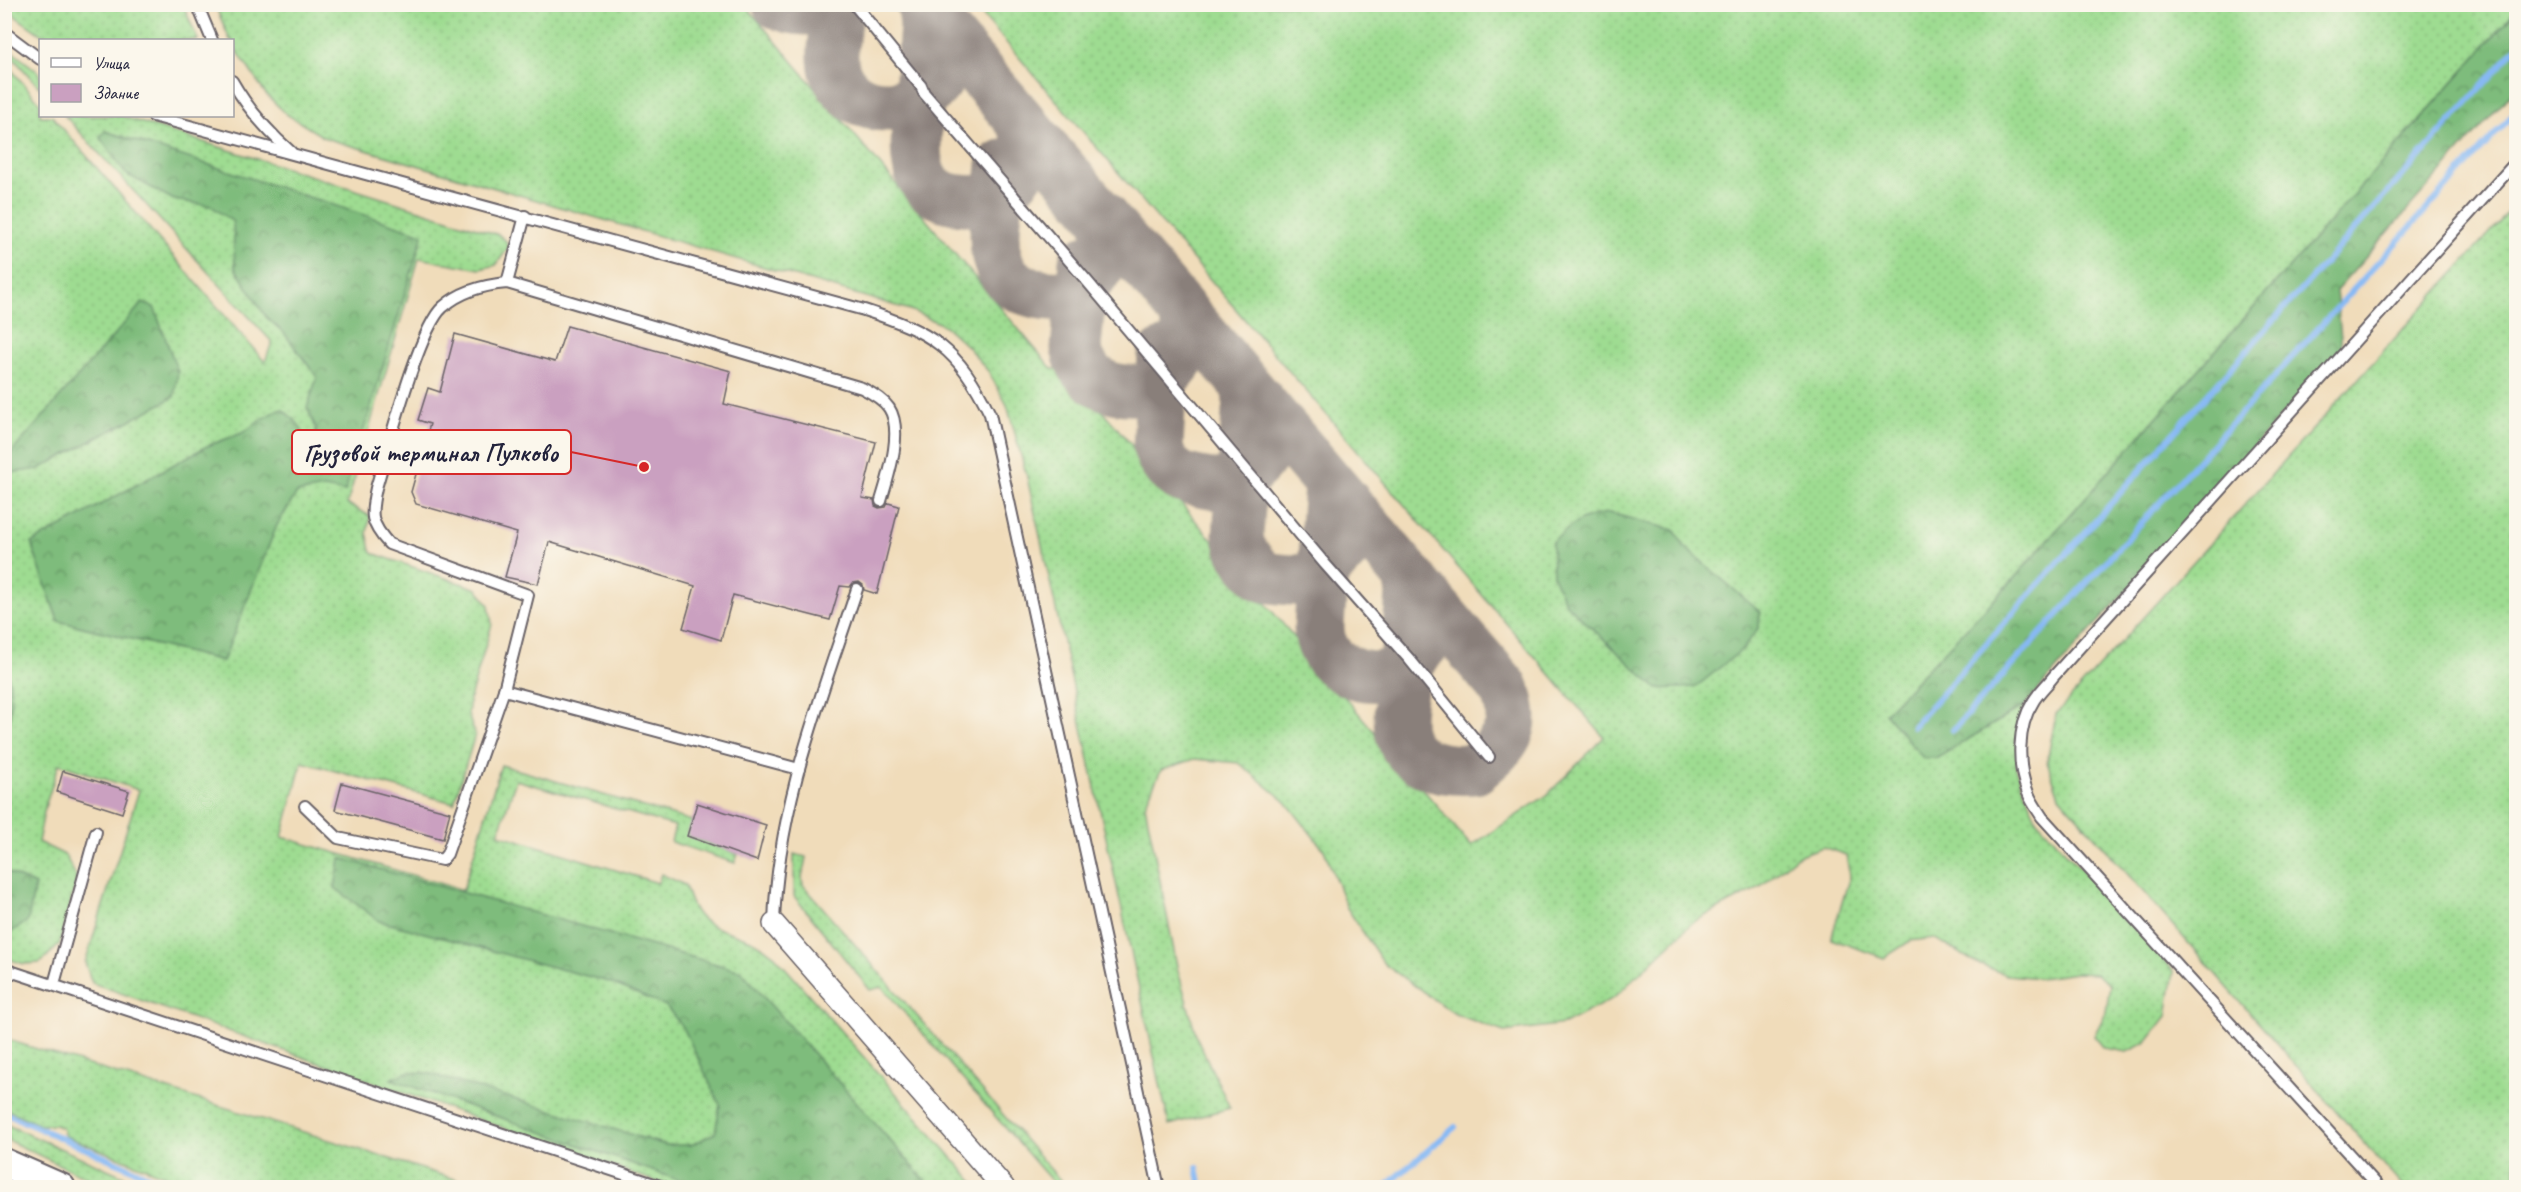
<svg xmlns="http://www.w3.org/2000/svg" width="2521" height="1192" font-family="Caveat,sans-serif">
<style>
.grass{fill:url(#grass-dots);stroke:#607f66;stroke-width:1.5;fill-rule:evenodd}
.forest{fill:url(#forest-crowns);stroke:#506f5b;stroke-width:1.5}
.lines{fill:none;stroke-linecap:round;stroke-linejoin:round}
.stream{stroke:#87b9f4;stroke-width:6}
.taxiway{stroke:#897f7a;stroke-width:51}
.building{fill:#caa0c0}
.lane-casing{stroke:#6a6367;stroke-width:14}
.street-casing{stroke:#6a6367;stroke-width:24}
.secondary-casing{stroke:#6a6367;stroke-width:32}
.lane{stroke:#fff;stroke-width:10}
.street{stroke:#fff;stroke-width:21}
.secondary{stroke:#fff;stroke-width:28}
.leader{fill:none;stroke:#d62828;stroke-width:2}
.callout-dot{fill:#d62828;stroke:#fbf7ec;stroke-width:2}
.callout{fill:#fbf7ec;stroke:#d62828;stroke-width:2}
.callout-label{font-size:26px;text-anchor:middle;font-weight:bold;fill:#22223b}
</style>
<defs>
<pattern id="grass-dots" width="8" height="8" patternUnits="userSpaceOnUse" patternTransform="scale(1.5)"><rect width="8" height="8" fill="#9edc91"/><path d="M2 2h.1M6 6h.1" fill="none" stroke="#88bc7e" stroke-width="1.8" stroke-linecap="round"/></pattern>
<pattern id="forest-crowns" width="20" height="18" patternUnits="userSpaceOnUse" patternTransform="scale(1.5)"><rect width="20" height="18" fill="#7ebc7b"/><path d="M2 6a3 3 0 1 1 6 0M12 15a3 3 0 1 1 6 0" fill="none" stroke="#679866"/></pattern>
</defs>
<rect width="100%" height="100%" fill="#fbf7ec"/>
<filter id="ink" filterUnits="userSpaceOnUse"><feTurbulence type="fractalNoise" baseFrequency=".0167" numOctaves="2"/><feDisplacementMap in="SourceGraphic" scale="12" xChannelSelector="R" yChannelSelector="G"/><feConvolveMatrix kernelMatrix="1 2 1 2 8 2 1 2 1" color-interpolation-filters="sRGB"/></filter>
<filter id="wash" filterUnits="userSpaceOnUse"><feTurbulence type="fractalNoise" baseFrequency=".008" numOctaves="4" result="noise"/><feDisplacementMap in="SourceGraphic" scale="24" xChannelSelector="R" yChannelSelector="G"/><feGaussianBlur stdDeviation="1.35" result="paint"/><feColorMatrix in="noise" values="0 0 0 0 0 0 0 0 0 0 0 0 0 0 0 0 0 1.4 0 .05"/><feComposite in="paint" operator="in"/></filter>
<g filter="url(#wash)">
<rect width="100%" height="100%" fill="#f0dcba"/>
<g class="grass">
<path d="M5 4 183 5 198 40H49L5 9Z"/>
<path d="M2516 4V11L2010 583 1885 713 1937 758 2025 705 2016 768 2036 819 2174 971 2167 1016 2147 1042 2127 1052 2104 1048 2094 1036 2106 1012 2110 985 2096 974 2076 973 2041 978 2007 975 1978 964 1934 938 1910 941 1884 958 1831 939 1850 876 1846 855 1823 847 1797 856 1760 887 1693 922 1614 998 1564 1024 1504 1032 1455 1014 1384 964 1347 908 1324 850 1286 802 1239 763 1195 759 1161 770 1145 805 1178 971 1197 1038 1230 1108 1169 1125 1027 477 1007 405 988 371 967 346 945 326 910 310 325 138 286 114 265 93 233 45 232 40H230L215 5H745L1053 370 1062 363 1471 846 1547 795 1604 737 974 5ZM1609 513 1674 530 1685 547Z"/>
<path d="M5 46 40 73V88L5 49Z"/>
<path d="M4 61 40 103V116H52L265 362 272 342 65 116H121L499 235 506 241 508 248 496 265 480 269 419 258 347 504 370 516 367 533 372 553 477 589 489 605 492 624 470 698 468 714 475 735 454 803 302 762 282 837 463 890 501 765 692 821 688 836 738 854 735 863 671 842 675 826 516 780 498 834 658 883 661 874 685 885C697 930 714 925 751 940 760 943 767 951 775 956L978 1187H671L92 983 85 963 139 790 59 764 45 807 38 842 65 855 77 878 59 945 40 963 24 964 5 958Z"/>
<path d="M2516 204V1187H2403L2059 796 2047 762 2056 714Z"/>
<path d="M794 854 806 857 802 878 803 885 1066 1187H1057L882 987 870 990 794 896Z"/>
<path d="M5 1039 480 1187H193L65 1136 62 1128 55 1125H40L5 1109Z"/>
<path d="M5 1124 148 1187H106L5 1139Z"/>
</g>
<g class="forest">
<path d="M2516 11V88L2336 291 2342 347 2025 705 1937 758H1923L1885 713 2010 583Z"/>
<path d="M105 131 423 234 345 492 324 488 297 493 277 525 223 661 58 621 31 543 207 446 242 433 272 413 282 409C302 426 306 429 302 455L312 459 316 446V428L307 408 317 377 284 333 266 317 235 268 233 222 211 206 174 200 126 174 100 138Z"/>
<path d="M142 303 154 307 178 372 174 397 39 469 10 473 5 468V460Z"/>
<path d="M1609 513 1674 530 1685 547 1760 612 1759 627 1744 648 1696 687 1657 689 1566 604 1553 576 1552 542C1573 524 1581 516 1609 513Z"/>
<path d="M5 666C14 687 12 719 5 741Z"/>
<path d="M340 858 741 971 931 1187H698L391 1079 407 1072 428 1073 666 1145H691L715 1133 720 1105 684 1029 666 1006 609 982 379 921 335 888Z"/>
<path d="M5 871 35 885 28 921 5 936Z"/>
</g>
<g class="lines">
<g class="stream">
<path d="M1913 726 2516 48"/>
<path d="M1953 730 2516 111"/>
<path d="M4 1113 175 1188"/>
<path d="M1197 1167 1201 1188"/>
<path d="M1384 1188 1455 1127"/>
</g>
<g class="taxiway">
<path d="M778 4C793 11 817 13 831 4"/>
<path d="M840 4C837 25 828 54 836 74 854 119 921 114 942 75"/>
<path d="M921 4 1504 688C1521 729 1506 743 1475 769 1446 771 1406 767 1400 731 1397 713 1402 693 1404 675 1406 648 1409 620 1411 592L1408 577"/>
<path d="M923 7 925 25C923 51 921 78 919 104 913 165 909 206 988 200 1019 177 1034 166 1024 125"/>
<path d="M1002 165C996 232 972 300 1070 295 1099 272 1111 261 1106 222"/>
<path d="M1084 261 1076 348C1084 385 1117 395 1152 388 1178 366 1194 350 1184 314"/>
<path d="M1163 354 1158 448C1167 477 1185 480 1211 484 1219 485 1227 486 1234 482 1246 476 1258 464 1265 454"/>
<path d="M1246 387 1248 399 1238 535C1239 554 1252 565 1264 577 1308 583 1315 583 1345 549"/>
<path d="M1329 484 1319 627C1319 663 1357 684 1390 674 1406 670 1415 654 1425 643"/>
</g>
</g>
<g id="blocks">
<g class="building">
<path d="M567 326 731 371 724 404 876 442 862 498 874 500 875 506 879 508 886 507 888 503 899 506 877 594 864 590 863 585 859 582 853 583 850 587 840 586 830 620 733 595 721 640 683 628 695 586 549 542 538 584 505 577 517 533 416 504 411 492 430 424 418 420 428 388 440 392 455 334 555 362Z"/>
<path d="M63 771 129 791 122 813 57 792Z"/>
<path d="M342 783 450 812 443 839 335 810Z"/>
<path d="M697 803 766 825 757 861 687 836Z"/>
</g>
</g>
</g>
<g filter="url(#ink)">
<use href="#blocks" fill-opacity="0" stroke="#6a6367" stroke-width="1.5"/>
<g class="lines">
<defs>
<g id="lane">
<path d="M197 4 212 40"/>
<path d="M854 4 921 86 924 93 1087 281 1325 564 1410 660 1489 757"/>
<path d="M4 32 40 59"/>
<path d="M232 81C248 109 267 131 291 152"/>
<path d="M153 116 864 310C932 332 958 348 990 414L1159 1188"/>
<path d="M507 283 525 216"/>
<path d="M799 769 504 690 528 595 389 544C370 523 370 515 376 488 387 452 419 327 443 307 461 291 483 285 507 283L862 388C872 393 883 399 889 408 904 431 888 477 881 501"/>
<path d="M305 806 338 838 442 860 447 854 504 690"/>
<path d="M774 924C777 808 821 697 857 589"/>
<path d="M4 969 666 1188"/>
<path d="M54 984 96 832"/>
<path d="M2380 1188 2042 817C2037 809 2031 801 2028 793 2017 766 2017 727 2033 702 2038 693 2047 685 2053 677L2516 162"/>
</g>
<path id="street" d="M774 924 1004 1188"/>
<path id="secondary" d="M4 1163 61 1188"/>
</defs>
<use href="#lane" class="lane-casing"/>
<use href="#street" class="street-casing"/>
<use href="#secondary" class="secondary-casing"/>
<use href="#lane" class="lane"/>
<use href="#street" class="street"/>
<use href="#secondary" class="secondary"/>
</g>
</g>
<path class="leader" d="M644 467L571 452"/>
<circle class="callout-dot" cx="644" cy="467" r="6"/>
<rect class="callout" x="292" y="430" width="279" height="44" rx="6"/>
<g class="callout-label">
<text x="431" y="461">Грузовой терминал Пулково</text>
</g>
<rect width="2521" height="1192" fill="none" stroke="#fbf7ec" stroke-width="24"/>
<rect x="39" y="39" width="195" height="78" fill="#fbf7ec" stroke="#a4a2a5" stroke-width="1.5"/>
<rect x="51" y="58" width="30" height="9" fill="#ffffff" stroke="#a4a2a5" stroke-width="1.5"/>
<text x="93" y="69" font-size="18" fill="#22223b">Улица</text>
<rect x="51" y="84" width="30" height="18" fill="#caa0c0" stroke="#a4a2a5" stroke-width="1.5"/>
<text x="93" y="99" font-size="18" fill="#22223b">Здание</text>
</svg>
